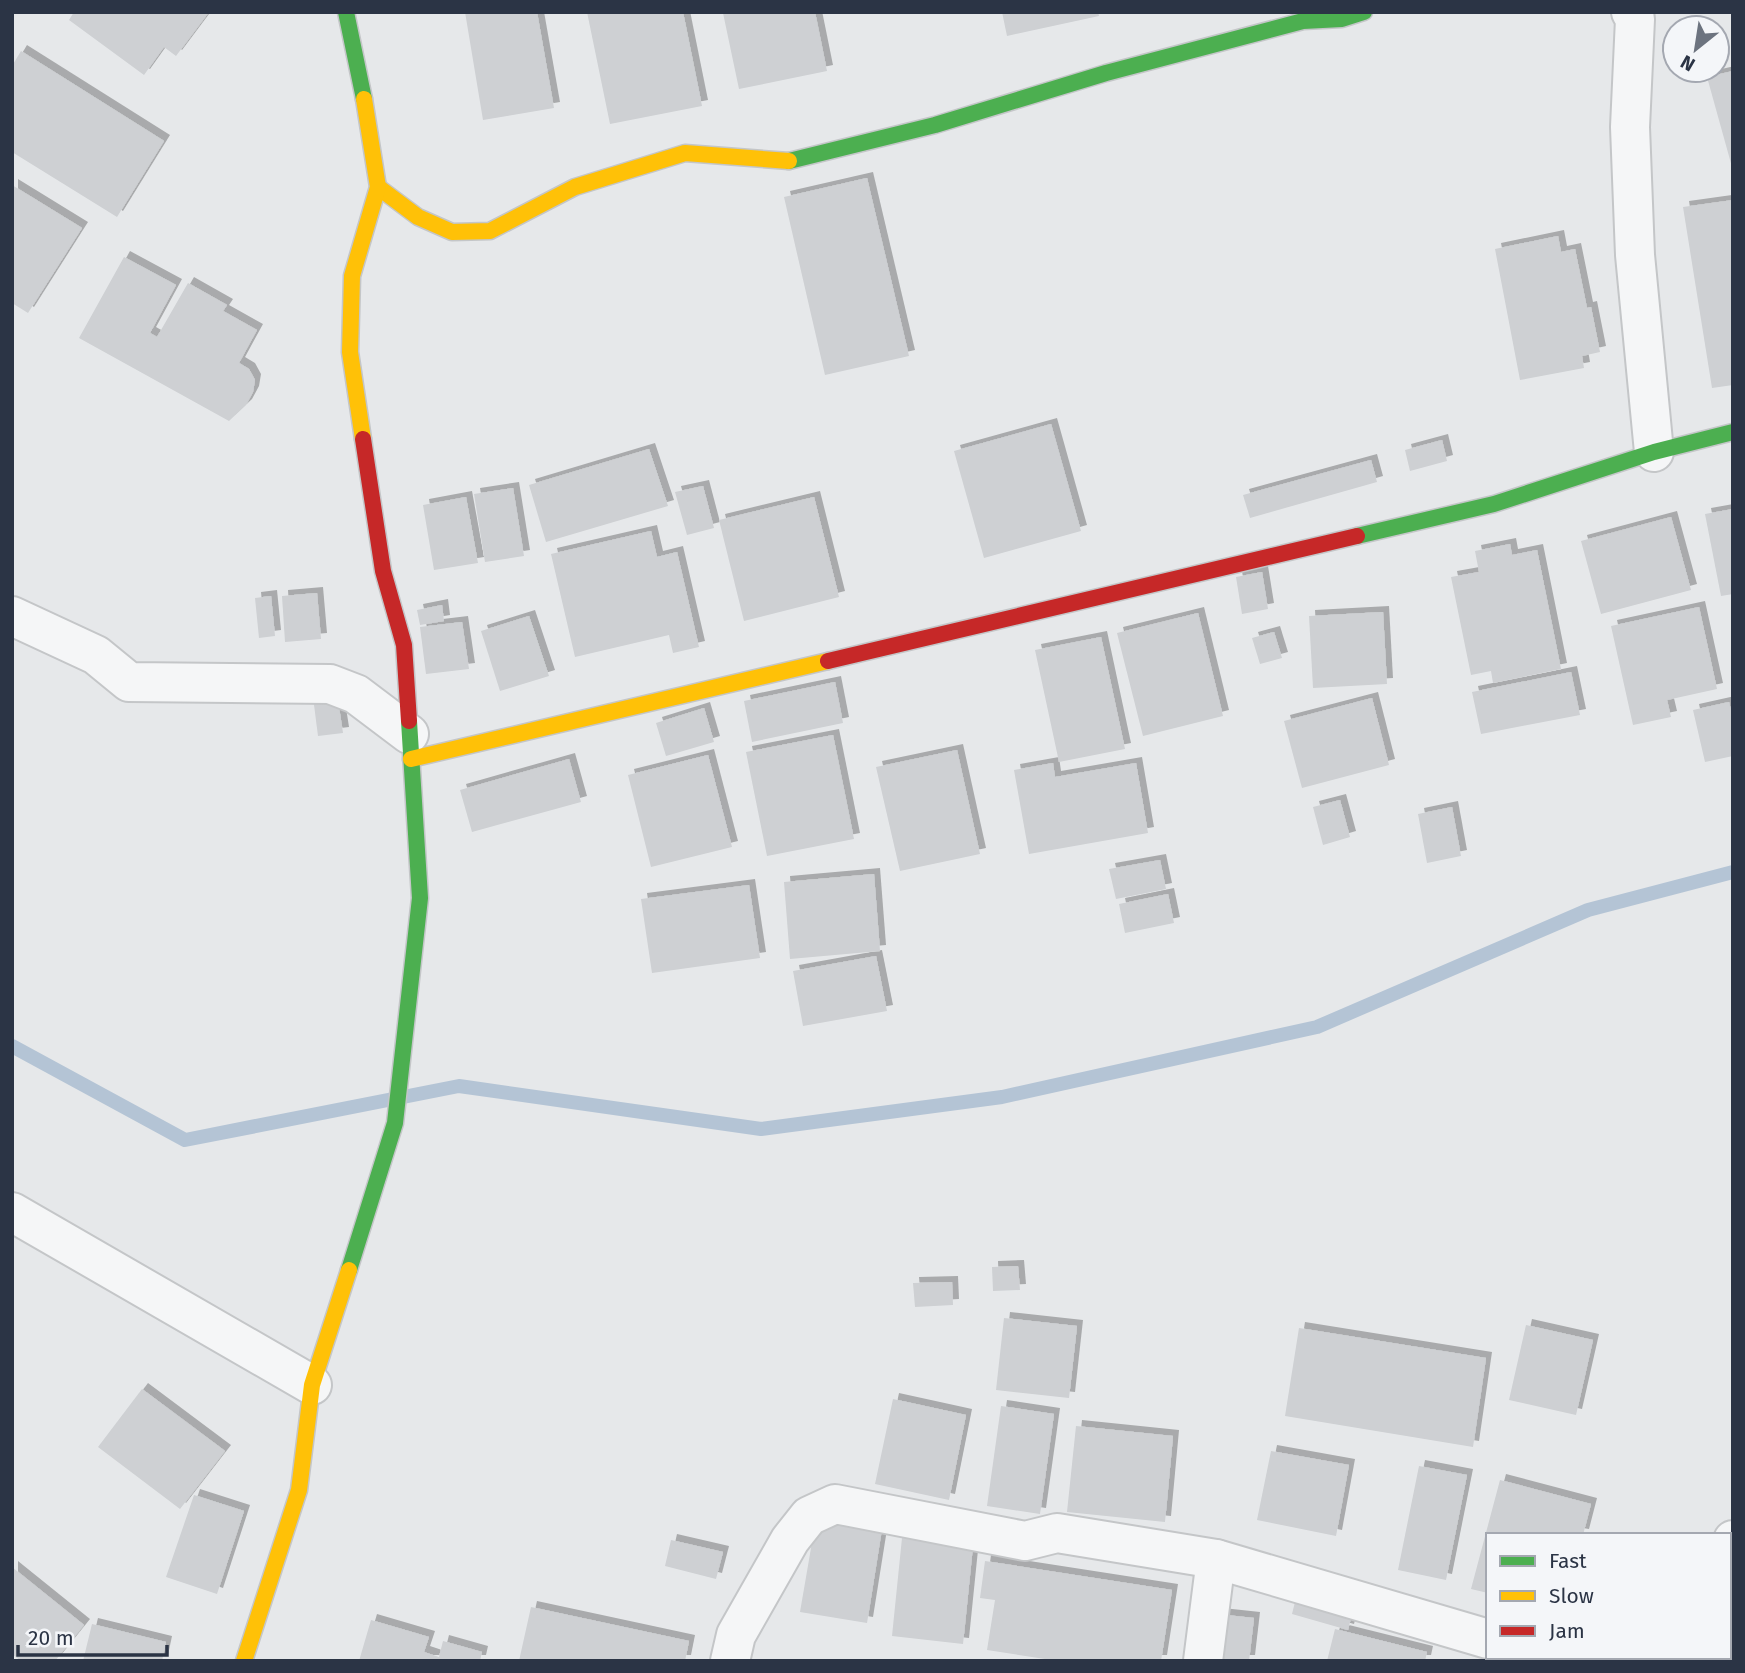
<svg xmlns="http://www.w3.org/2000/svg" width="1745" height="1673" font-family="'Fira Sans',sans-serif">
<style>
.lines{fill:none;stroke-linecap:round;stroke-linejoin:round}
.stream{stroke:#b4c4d5;stroke-width:14}
.building{fill:#ced0d3;filter:url(#shadow)}
.street-casing{stroke:#c4c6c8;stroke-width:42}
.fast-casing{stroke:#c4c6c8;stroke-width:19}
.slow-casing{stroke:#c4c6c8;stroke-width:19}
.jam-casing{stroke:#c4c6c8;stroke-width:19}
.street{stroke:#f5f6f7;stroke-width:38}
.fast{stroke:#4caf50;stroke-width:16}
.slow{stroke:#ffc107;stroke-width:16}
.jam{stroke:#c62828;stroke-width:16}
</style>
<defs>
<filter id="shadow"><feDropShadow dx="6" dy="-6" stdDeviation="0" flood-color="#0004"/></filter>
</defs>
<rect width="100%" height="100%" fill="#e6e8ea"/>
<g class="lines">
<path class="stream" d="M12 1046 185 1140 459 1086 761 1129 1002 1097 1317 1027 1588 910 1733 872"/>
</g>
<g class="building">
<path d="M74 12H209L176 56 164 47 144 75 69 20Z"/>
<path d="M465 12H537L554 108 483 120Z"/>
<path d="M587 12H683L702 106 610 124Z"/>
<path d="M729 12H815L827 71 739 89 723 13Z"/>
<path d="M1002 12H1098L1099 16 1007 36Z"/>
<path d="M21 51 164 141 117 217 12 152V66Z"/>
<path d="M1733 71V167H1732L1707 77Z"/>
<path d="M867 178 909 356 825 375 784 197Z"/>
<path d="M12 185 82 228 28 313 12 303Z"/>
<path d="M1733 200V385L1712 388 1683 207Z"/>
<path d="M1558 236 1561 252 1575 249 1587 308 1591 307 1600 352 1582 356 1584 368 1520 380 1495 249Z"/>
<path d="M124 257 176 285 150 333 157 337 188 283 227 305 223 311 257 330 239 363 249 369 255 380 253 392 246 405 229 421 79 338Z"/>
<path d="M1051 424 1081 531 984 558 954 451Z"/>
<path d="M1442 440 1447 461 1410 471 1405 450Z"/>
<path d="M649 449 668 506 546 542 529 485Z"/>
<path d="M1371 460 1377 482 1250 518 1243 495Z"/>
<path d="M703 486 714 528 687 535 675 492Z"/>
<path d="M513 488 524 556 485 562 474 494Z"/>
<path d="M466 497 478 563 434 570 423 505Z"/>
<path d="M814 497 839 597 744 621 719 520Z"/>
<path d="M1733 509V594L1721 596 1705 514Z"/>
<path d="M1671 517 1691 590 1601 614 1581 541Z"/>
<path d="M651 531 657 557 677 552 699 647 673 653 669 635 575 657 551 554Z"/>
<path d="M1510 544 1512 555 1537 550 1561 669 1493 683 1491 671 1471 675 1451 577 1479 572 1475 551Z"/>
<path d="M1262 572 1268 609 1242 614 1236 577Z"/>
<path d="M317 593 321 639 285 642 282 596Z"/>
<path d="M271 596 275 636 259 638 255 598Z"/>
<path d="M442 605 444 621 420 625 417 610Z"/>
<path d="M1699 607 1717 689 1667 700 1671 717 1633 725 1611 626Z"/>
<path d="M1383 612 1387 684 1313 688 1309 616Z"/>
<path d="M1198 613 1223 716 1143 736 1117 633Z"/>
<path d="M529 616 549 676 500 691 481 631Z"/>
<path d="M462 622 469 669 426 674 420 627Z"/>
<path d="M1274 632 1282 658 1260 664 1252 638Z"/>
<path d="M1101 637 1125 749 1059 762 1035 650Z"/>
<path d="M1571 672 1580 715 1481 734 1472 692Z"/>
<path d="M835 682 843 723 752 742 744 701Z"/>
<path d="M337 694 343 733 318 736 313 697Z"/>
<path d="M1372 698 1389 765 1302 788 1284 721Z"/>
<path d="M1729 702 1733 719V756L1705 762 1693 710Z"/>
<path d="M704 708 714 742 666 756 656 723Z"/>
<path d="M833 735 854 839 767 856 746 752Z"/>
<path d="M957 750 980 854 900 871 876 767Z"/>
<path d="M708 755 732 847 651 867 628 775Z"/>
<path d="M569 759 581 802 472 832 460 790Z"/>
<path d="M1053 763 1055 777 1136 763 1148 833 1029 854 1014 770Z"/>
<path d="M1340 800 1350 837 1323 845 1313 807Z"/>
<path d="M1452 807 1461 856 1427 863 1418 814Z"/>
<path d="M1160 860 1166 889 1116 899 1109 869Z"/>
<path d="M874 874 880 951 790 959 784 882Z"/>
<path d="M749 885 760 958 652 973 641 899Z"/>
<path d="M1168 894 1174 923 1125 933 1119 904Z"/>
<path d="M876 956 887 1011 803 1026 793 971Z"/>
<path d="M1018 1266 1020 1290 993 1291 992 1267Z"/>
<path d="M952 1282 953 1305 915 1307 913 1283Z"/>
<path d="M1004 1318 1077 1326 1069 1398 996 1390Z"/>
<path d="M1526 1325 1593 1340 1576 1415 1509 1400Z"/>
<path d="M1299 1328 1486 1358 1473 1447 1285 1416Z"/>
<path d="M142 1389 225 1451 180 1509 98 1447Z"/>
<path d="M893 1399 966 1415 949 1500 875 1484Z"/>
<path d="M1001 1406 1054 1414 1040 1514 987 1506Z"/>
<path d="M1076 1426 1173 1436 1165 1522 1067 1512Z"/>
<path d="M1271 1451 1349 1465 1336 1536 1257 1520Z"/>
<path d="M1419 1466 1467 1475 1446 1580 1398 1570Z"/>
<path d="M1500 1480 1591 1504 1583 1535 1565 1532V1535H1488V1593L1471 1589Z"/>
<path d="M194 1495 244 1511 217 1594 166 1577Z"/>
<path d="M816 1519 882 1529 867 1623 800 1612Z"/>
<path d="M902 1538 973 1546 963 1644 892 1636Z"/>
<path d="M671 1540 723 1552 716 1579 665 1566Z"/>
<path d="M985 1561 1172 1590 1161 1661H1058L987 1650 995 1600 980 1598Z"/>
<path d="M12 1567 84 1625 55 1661H21L12 1654Z"/>
<path d="M1298 1590 1354 1606 1348 1630 1292 1614Z"/>
<path d="M531 1607 689 1641 685 1661H519Z"/>
<path d="M1217 1614 1254 1618 1249 1661H1212Z"/>
<path d="M371 1620 429 1637 424 1652 439 1657 443 1641 482 1652 480 1661H359Z"/>
<path d="M92 1624 166 1642 162 1661H83Z"/>
<path d="M1335 1629 1427 1652 1425 1661H1327Z"/>
</g>
<g class="lines">
<defs>
<g id="street">
<path d="M1631 12 1635 19 1630 127 1635 255 1654 452"/>
<path d="M12 616 96 655 129 682 330 684 356 694 409 734"/>
<path d="M12 1212 312 1385"/>
<path d="M1729 1565 1733 1540"/>
<path d="M1552 1657 1564 1661"/>
<path d="M730 1661 736 1635 790 1540 809 1516 835 1504 1025 1541 1057 1533 1216 1559 1488 1639"/>
<path d="M1203 1661 1216 1559"/>
<path d="M1716 1661V1657"/>
</g>
<g id="fast">
<path d="M346 12 364 99"/>
<path d="M789 161 935 125 1106 73 1303 21 1342 19 1364 12"/>
<path d="M1357 536 1494 504 1654 452 1733 432"/>
<path d="M349 1270 395 1123 420 898 409 721"/>
</g>
<g id="slow">
<path d="M378 187 418 217 452 232 490 231 575 187 685 153 789 161"/>
<path d="M363 439 350 352 352 276 378 187 364 99"/>
<path d="M411 759 828 661"/>
<path d="M244 1661 299 1490 312 1385 349 1270"/>
</g>
<g id="jam">
<path d="M363 439 383 571 404 645 409 721"/>
<path d="M828 661 1357 536"/>
</g>
</defs>
<use href="#street" class="street-casing"/>
<use href="#fast" class="fast-casing"/>
<use href="#slow" class="slow-casing"/>
<use href="#jam" class="jam-casing"/>
<use href="#street" class="street"/>
<use href="#fast" class="fast"/>
<use href="#slow" class="slow"/>
<use href="#jam" class="jam"/>
</g>
<rect width="1745" height="1673" fill="none" stroke="#2b3445" stroke-width="28"/>
<rect x="1486" y="1533" width="245" height="126" fill="#f4f6f9" stroke="#a4a8b1" stroke-width="2"/>
<rect x="1500" y="1556" width="35" height="10" fill="#4caf50" stroke="#a4a8b1" stroke-width="2"/>
<text x="1549" y="1568" font-size="21" fill="#2b3445">Fast</text>
<rect x="1500" y="1591" width="35" height="10" fill="#ffc107" stroke="#a4a8b1" stroke-width="2"/>
<text x="1549" y="1603" font-size="21" fill="#2b3445">Slow</text>
<rect x="1500" y="1626" width="35" height="10" fill="#c62828" stroke="#a4a8b1" stroke-width="2"/>
<text x="1549" y="1638" font-size="21" fill="#2b3445">Jam</text>
<g transform="translate(1696 49) rotate(210)"><circle r="33" fill="#f4f6f9" stroke="#a4a8b1" stroke-width="2"/>
<path d="M0-5L12 26L0 18L-12 26Z" fill="#6c737f"/>
<text y="-10" font-size="19" font-weight="bold" text-anchor="middle" fill="#2b3445">N</text>
</g>
<path d="M18 1645v10h149v-10" fill="none" stroke="#2b3445" stroke-width="3.5"/>
<text x="28" y="1645" font-size="21" fill="#2b3445" stroke="#f4f6f9" stroke-width="5" paint-order="stroke">20 m</text>
</svg>
